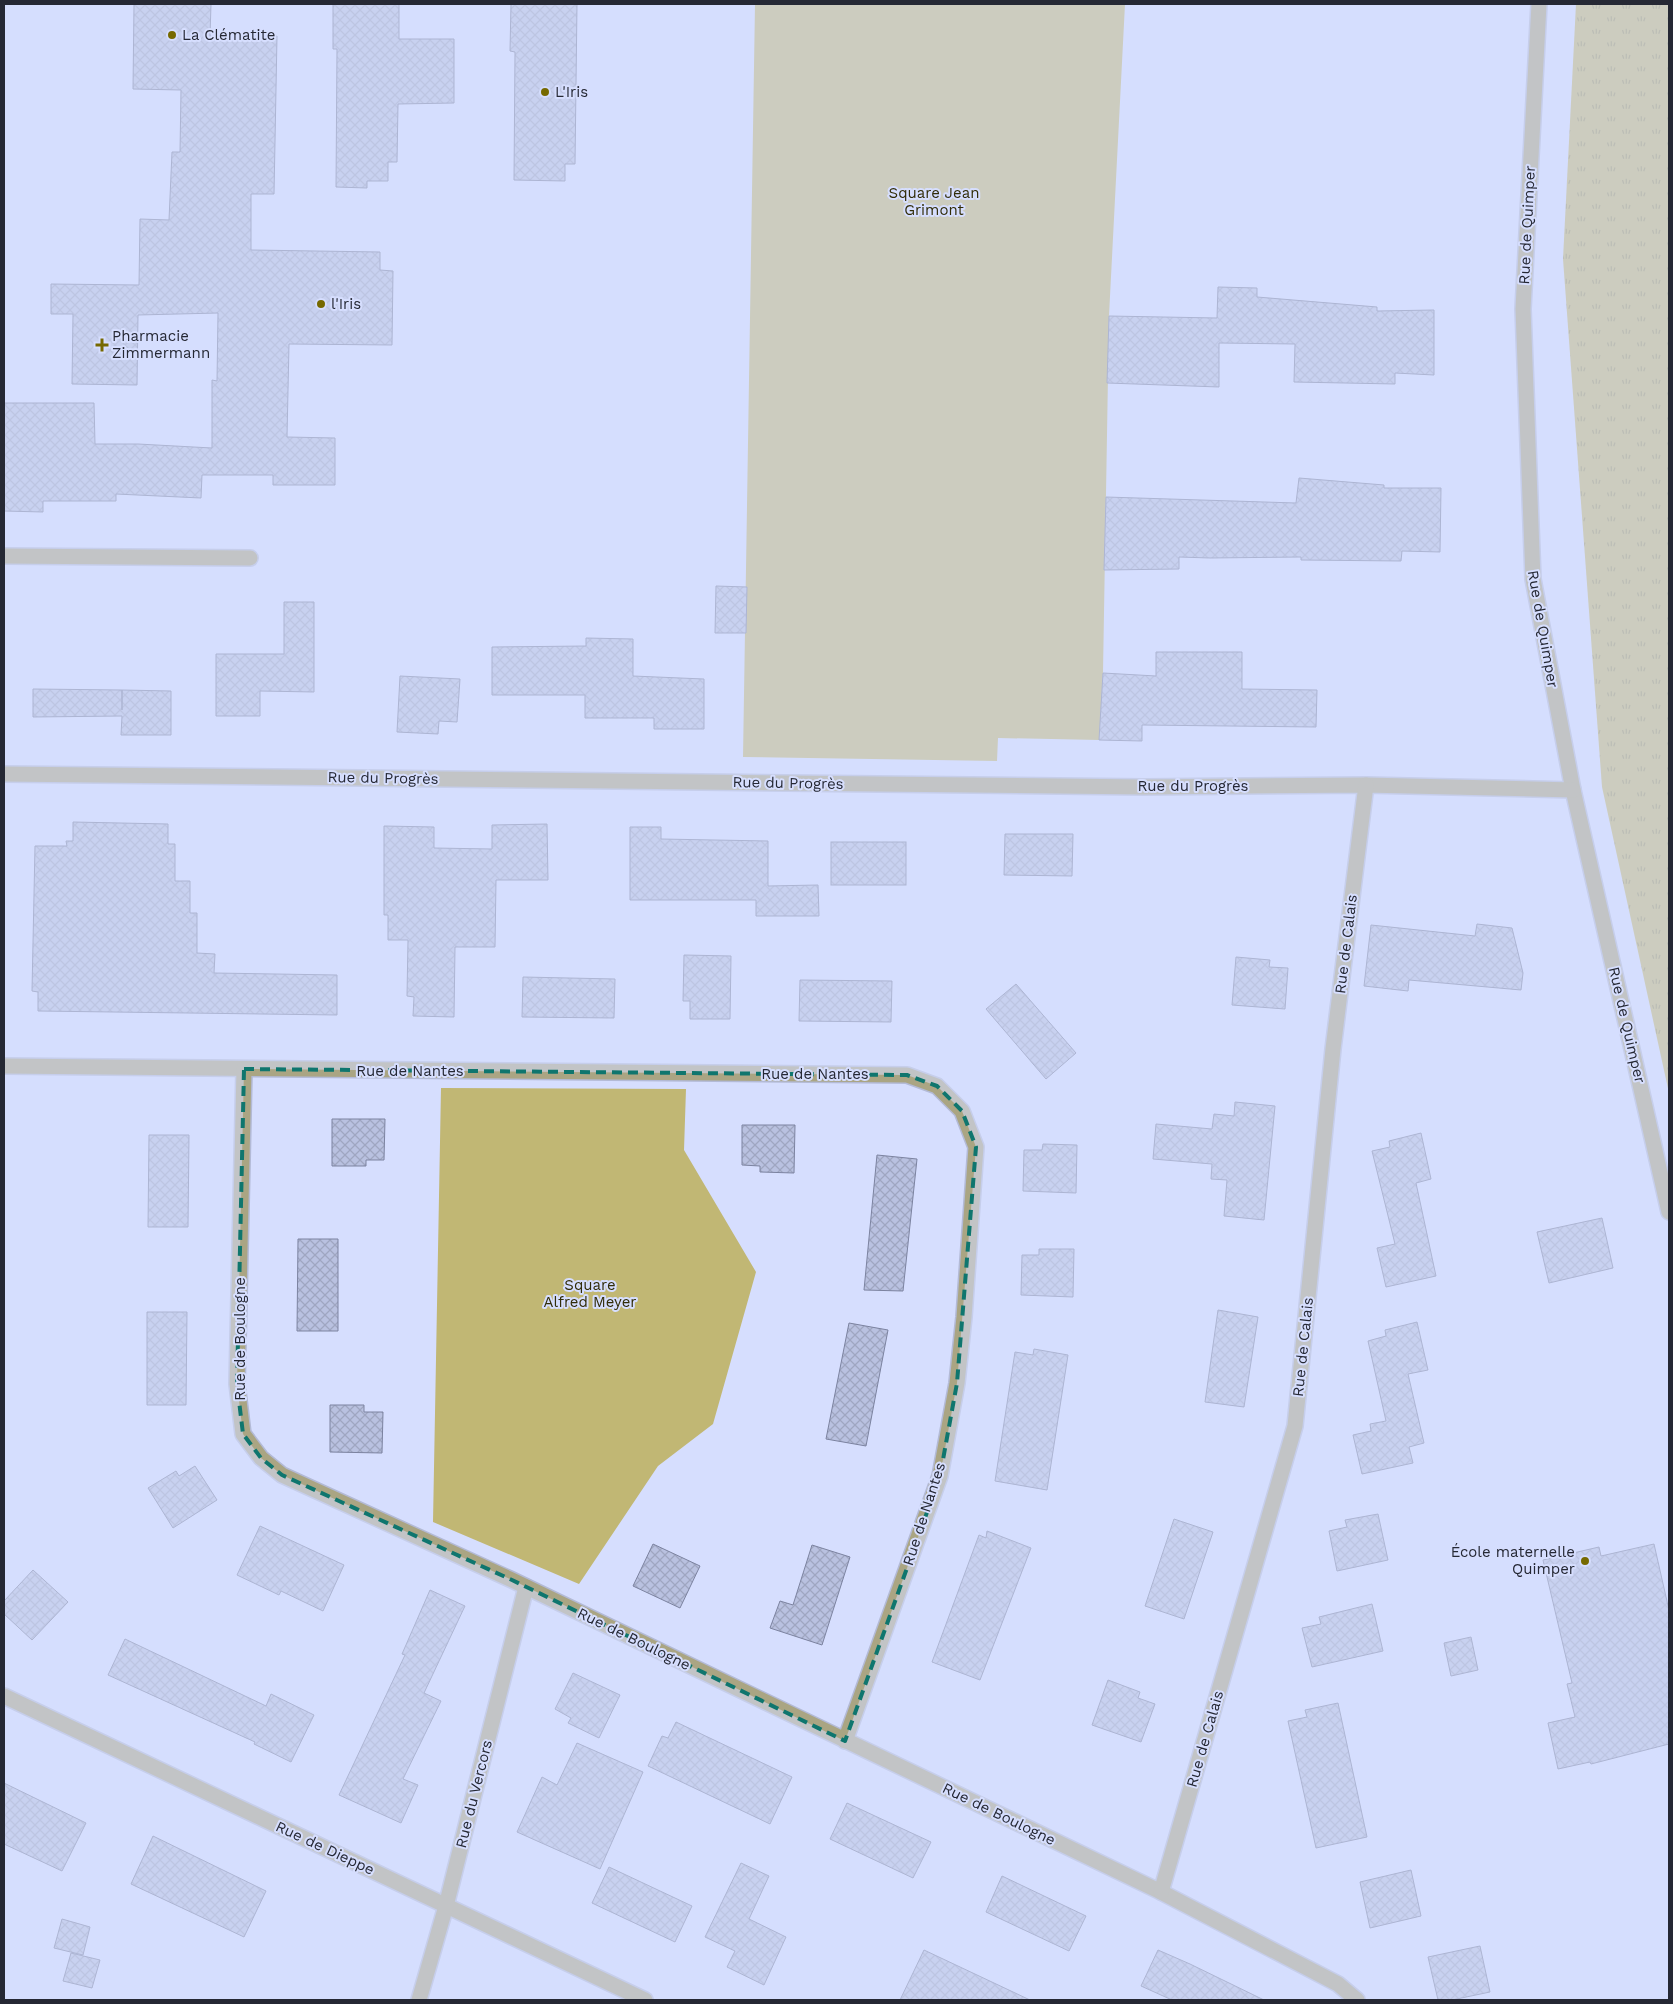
<svg xmlns="http://www.w3.org/2000/svg" width="1673" height="2004" font-family="'Work Sans',sans-serif">
<style>
.grass{fill:url(#grass-tufts)}
.park{fill:#c1b774}
.building{fill:url(#building-cross-hatch);stroke:#7c83a0}
.lines{fill:none;stroke-linecap:round;stroke-linejoin:round}
.service-casing{stroke:#b3bad6;stroke-width:18}
.minor-casing{stroke:#b3bad6;stroke-width:18}
.service{stroke:#aaa583;stroke-width:15}
.minor{stroke:#aaa583;stroke-width:15}
.marked{fill:none;stroke:#0f766e;stroke-width:4;stroke-dasharray:10 6;stroke-linejoin:round}
.poi-dot{fill:#766900;stroke:#d6defe;stroke-width:2}
.labels{text-anchor:middle;stroke-width:4;stroke-linejoin:round;paint-order:stroke}
.poi-label{font-size:15px;fill:#252834;stroke:#d6defe;text-anchor:start}
.park-label{font-size:15px;fill:#312c07;stroke:#d6defe}
.street-label{font-size:15px;fill:#252834;stroke:#d6defe}
</style>
<defs>
<pattern id="grass-tufts" width="24" height="20" patternUnits="userSpaceOnUse" patternTransform="scale(1.25)"><rect width="24" height="20" fill="#c1b774"/><path d="M3 7l-1-3M5 7V3M7 7l1-3M15 17l-1-3M17 17v-4M19 17l1-3" fill="none" stroke="#9d9560"/></pattern>
<pattern id="building-cross-hatch" width="8" height="8" patternUnits="userSpaceOnUse" patternTransform="scale(1.25)"><rect width="8" height="8" fill="#b9c1e0"/><path d="M0 0l8 8M0 8l8-8" fill="none" stroke="#9fa6c1"/></pattern>
</defs>
<rect width="100%" height="100%" fill="#d6defe"/>
<path class="grass" d="M1576 4H1669V1093L1602 787 1563 259Z"/>
<g class="park">
<path d="M755 4H1125L1109 316 1103 673 1099 740 998 738 997 761 743 757Z"/>
<path d="M441 1088 686 1089 684 1150 756 1272 713 1424 658 1466 579 1584 433 1522Z"/>
</g>
<g class="building">
<path d="M134 4H211L210 36H277L274 194H251V250L380 252V270L393 271 392 345 289 344 287 437 335 438V485H273V475H202L201 498 116 494V501H43V512L4 511V403H94L95 444H138L212 448V380L217 381 218 313 138 315 137 385 72 384 73 314H51V284L139 285 140 219 169 220 172 152H180L181 90 133 89Z"/>
<path d="M333 4H399V39H454V103L398 104 397 162H388V181H367V188L336 187 337 49H333Z"/>
<path d="M511 4H577L575 164H565V181L514 180 515 52 510 51Z"/>
<path d="M1218 287 1257 288V297L1377 307V311L1434 310V375L1395 373V384L1294 382 1295 344 1219 343V387L1107 383 1109 316 1217 318Z"/>
<path d="M1299 478 1384 485V488H1441L1440 552 1402 551 1401 561 1301 560V557L1210 558 1179 557V569L1104 570 1106 497 1296 503Z"/>
<path d="M716 586 747 587 746 633H715Z"/>
<path d="M284 602H314V692L260 691V716H216V654H284Z"/>
<path d="M586 638 633 639V676L704 679V729H654V718H585V695H492V647L586 646Z"/>
<path d="M1156 652H1242V689L1317 690 1316 727 1142 725V741L1099 740 1103 673 1156 676Z"/>
<path d="M400 676 460 679 457 722 439 721 438 734 397 732Z"/>
<path d="M33 689 122 690V710V690L171 691V735H121L122 716 33 717Z"/>
<path d="M73 822 168 824V844H175V881H190V913H197V953L215 954 214 973 337 975V1015L38 1011V992L32 991 35 846H67L66 841H73Z"/>
<path d="M547 824 548 880H496L495 947H455L454 1017 413 1016 414 997 407 996 408 940H388V915H384V826L434 827V848L492 849V825Z"/>
<path d="M630 827H661V839L768 841V886L818 885 819 916H756V900H630Z"/>
<path d="M1005 834H1073L1072 876 1004 875Z"/>
<rect x="831" y="842" width="75" height="43"/>
<path d="M1477 924 1512 928 1523 973 1521 990 1409 980 1408 991 1364 986 1371 925 1475 936Z"/>
<path d="M684 955 731 956 730 1019H690V1001H683Z"/>
<path d="M1236 957 1270 960 1269 967 1288 968 1285 1009 1232 1005Z"/>
<path d="M523 977 615 979 614 1018 522 1017Z"/>
<path d="M800 980 892 981 891 1022 799 1021Z"/>
<path d="M1016 984 1076 1053 1046 1079 986 1009Z"/>
<path d="M1235 1102 1275 1106 1264 1220 1224 1216 1227 1180 1211 1179 1212 1164 1153 1159 1156 1124 1212 1129 1214 1114 1234 1116Z"/>
<path d="M332 1119H385L384 1160H366V1166H332Z"/>
<path d="M742 1125H795L794 1173 760 1172V1166L742 1165Z"/>
<path d="M1421 1133 1431 1179 1416 1183 1436 1276 1386 1287 1377 1248 1395 1244 1372 1151 1390 1147 1389 1141Z"/>
<path d="M149 1135H189L188 1227H148Z"/>
<path d="M1043 1144 1077 1145 1076 1193 1023 1191 1024 1150H1042Z"/>
<path d="M877 1155 917 1159 903 1291 864 1290Z"/>
<path d="M1602 1218 1613 1268 1549 1283 1537 1232Z"/>
<path d="M298 1239H338V1331H297Z"/>
<path d="M1039 1249H1074L1073 1297 1021 1295 1022 1255H1039Z"/>
<path d="M1218 1310 1258 1317 1244 1407 1205 1402Z"/>
<path d="M147 1312H187L186 1405H147Z"/>
<path d="M1417 1322 1428 1370 1408 1374 1424 1443 1409 1447 1413 1463 1362 1474 1353 1435 1371 1431 1370 1424 1386 1421 1368 1341 1386 1336 1385 1330Z"/>
<path d="M849 1323 888 1330 866 1446 826 1439Z"/>
<path d="M1034 1349 1068 1355 1047 1490 995 1481 1015 1352 1033 1355Z"/>
<path d="M330 1405H364V1412H383L382 1453 330 1452Z"/>
<path d="M195 1466 217 1500 173 1528 148 1488 176 1471 179 1476Z"/>
<path d="M1378 1514 1388 1560 1337 1571 1329 1531 1347 1527 1345 1520Z"/>
<path d="M1174 1519 1213 1532 1184 1619 1145 1606Z"/>
<path d="M260 1526 344 1565 323 1611 281 1591 279 1595 237 1575Z"/>
<path d="M987 1531 1031 1548 980 1680 932 1662 979 1535 986 1538Z"/>
<path d="M653 1544 700 1566 680 1608 633 1586Z"/>
<path d="M1654 1544 1669 1610V1744L1591 1764 1590 1762 1558 1769 1548 1723 1575 1717 1567 1684 1572 1683 1543 1560 1599 1547 1601 1556Z"/>
<path d="M812 1545 850 1557 822 1645 770 1628 780 1601 793 1605Z"/>
<path d="M33 1570 68 1602 32 1640 4 1614V1601Z"/>
<path d="M430 1590 465 1606 424 1693 441 1701 403 1779 418 1785 401 1823 339 1795 405 1655 402 1654Z"/>
<path d="M1372 1604 1383 1651 1312 1667 1302 1628 1321 1624 1319 1617Z"/>
<path d="M1471 1637 1478 1670 1451 1676 1444 1643Z"/>
<path d="M125 1639 266 1706 271 1694 314 1715 291 1762 254 1744 255 1742 108 1675Z"/>
<path d="M573 1673 620 1695 599 1738 568 1723 571 1718 555 1709Z"/>
<path d="M1108 1680 1140 1692 1138 1698 1155 1704 1141 1742 1092 1725Z"/>
<path d="M1338 1703 1367 1837 1316 1848 1288 1721 1307 1717 1305 1710Z"/>
<path d="M676 1722 792 1777 770 1824 648 1766 662 1736 668 1738Z"/>
<path d="M577 1743 643 1772 600 1869 517 1832 542 1777 557 1785Z"/>
<path d="M4 1783 86 1823 62 1871 4 1844Z"/>
<path d="M847 1803 931 1842 913 1878 830 1839Z"/>
<path d="M153 1836 266 1891 244 1937 131 1884Z"/>
<path d="M741 1863 769 1876 749 1919 786 1937 764 1985 727 1967 735 1951 705 1937Z"/>
<path d="M609 1867 692 1906 675 1942 592 1903Z"/>
<path d="M1411 1870 1421 1916 1370 1928 1360 1882Z"/>
<path d="M1002 1876 1086 1916 1069 1951 986 1912Z"/>
<path d="M62 1919 90 1927 83 1955 54 1948Z"/>
<path d="M1480 1946 1490 1992 1452 2000H1438L1428 1957Z"/>
<path d="M924 1950 1030 2000H900Z"/>
<path d="M1158 1950 1190 1964 1264 2000H1172L1141 1986Z"/>
<path d="M71 1953 100 1960 92 1988 63 1981Z"/>
</g>
<g class="lines">
<defs>
<path id="service" d="M4 556 250 558"/>
<g id="minor">
<path d="M1539 4 1523 309 1533 579 1573 790 1669 1212"/>
<path d="M4 774 1144 787 1366 785 1573 790"/>
<path d="M4 1066 907 1075 937 1086 962 1111 976 1147 964 1317 957 1383 940 1476 845 1741"/>
<path d="M244 1069 237 1384 243 1434 261 1458 282 1475 512 1580 1161 1892 1338 1984 1357 2000"/>
<path d="M4 1696 645 2000"/>
<path d="M1161 1892 1295 1426 1333 1049 1366 785"/>
<path d="M419 2000 446 1906 526 1587"/>
</g>
</defs>
<use href="#service" class="service-casing"/>
<use href="#minor" class="minor-casing"/>
<use href="#service" class="service"/>
<use href="#minor" class="minor"/>
</g>
<path d="M0 0H1673V2004H0ZM244 1069 907 1075 937 1086 962 1111 976 1147 957 1383 940 1476 845 1741 512 1580 282 1475 261 1458 243 1434 237 1384Z" fill="#d6defe" fill-opacity=".55" fill-rule="evenodd"/>
<path class="marked" d="M244 1069 907 1075 937 1086 962 1111 976 1147 957 1383 940 1476 845 1741 512 1580 282 1475 261 1458 243 1434 237 1384Z"/>
<g class="poi-dot">
<circle cx="172" cy="35" r="5"/>
<circle cx="545" cy="92" r="5"/>
<circle cx="321" cy="304" r="5"/>
<path d="M99.5 337.5h5v5h5v5h-5v5h-5v-5h-5v-5h5z"/>
<circle cx="1585" cy="1561" r="5"/>
</g>
<g class="labels">
<g class="poi-label">
<text x="182" y="40">La Clématite</text>
<text x="555" y="97">L'Iris</text>
<text x="331" y="309">l'Iris</text>
<text x="112" y="341">Pharmacie<tspan x="112" dy="17">Zimmermann</tspan></text>
<text x="1575" y="1557" text-anchor="end">École maternelle<tspan x="1575" dy="17">Quimper</tspan></text>
</g>
<g class="park-label">
<text x="934" y="198">Square Jean<tspan x="934" dy="17">Grimont</tspan></text>
<text x="590" y="1290">Square<tspan x="590" dy="17">Alfred Meyer</tspan></text>
</g>
<g class="street-label">
<text transform="translate(1527 225) rotate(-87)" y="5">Rue de Quimper</text>
<text transform="translate(1543 629) rotate(80)" y="5">Rue de Quimper</text>
<text transform="translate(383 778) rotate(1)" y="5">Rue du Progrès</text>
<text transform="translate(788 783) rotate(1)" y="5">Rue du Progrès</text>
<text x="1193" y="791">Rue du Progrès</text>
<text transform="translate(1346 944) rotate(-83)" y="5">Rue de Calais</text>
<text transform="translate(1627 1025) rotate(77)" y="5">Rue de Quimper</text>
<text x="410" y="1076">Rue de Nantes</text>
<text x="815" y="1079">Rue de Nantes</text>
<text transform="translate(240 1339) rotate(-90)" y="5">Rue de Boulogne</text>
<text transform="translate(1303 1347) rotate(-84)" y="5">Rue de Calais</text>
<text transform="translate(924 1514) rotate(-72)" y="5">Rue de Nantes</text>
<text transform="translate(634 1639) rotate(26)" y="5">Rue de Boulogne</text>
<text transform="translate(1205 1739) rotate(-74)" y="5">Rue de Calais</text>
<text transform="translate(474 1794) rotate(-76)" y="5">Rue du Vercors</text>
<text transform="translate(999 1814) rotate(26)" y="5">Rue de Boulogne</text>
<text transform="translate(325 1848) rotate(25)" y="5">Rue de Dieppe</text>
</g>
</g>
<rect width="1673" height="2004" fill="none" stroke="#252834" stroke-width="10"/>
</svg>
